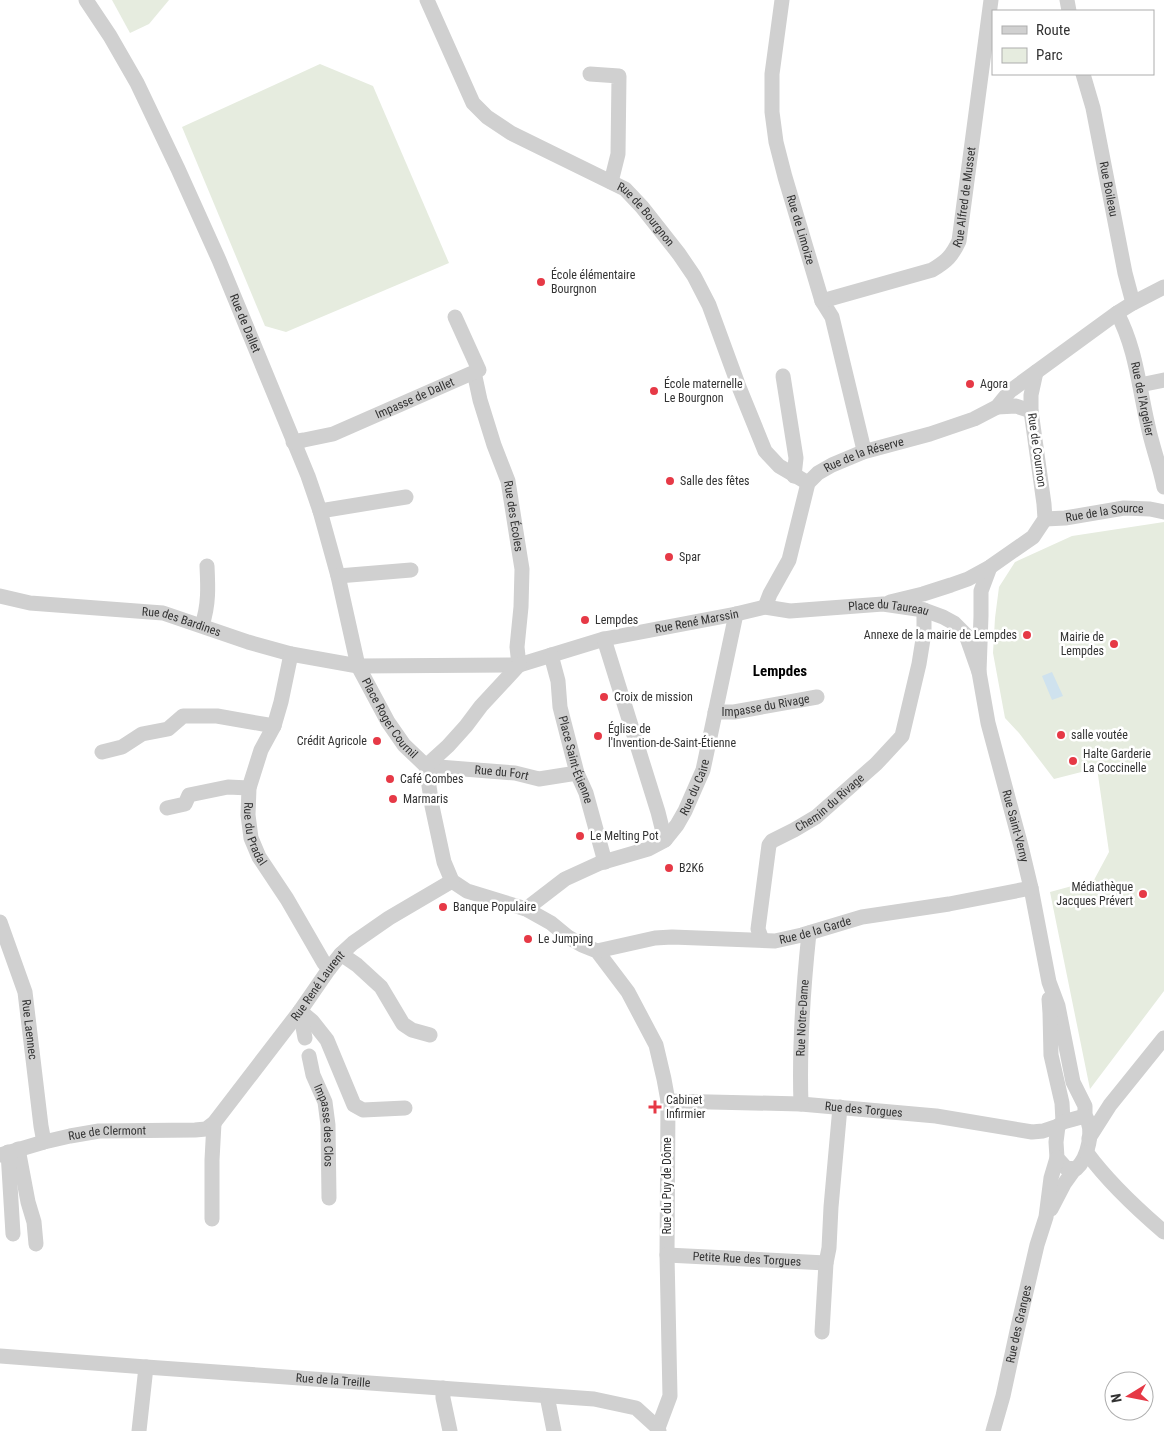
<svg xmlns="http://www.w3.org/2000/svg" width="1164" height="1431" font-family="'Roboto Condensed',sans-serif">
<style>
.green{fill:#e6ecdf}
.water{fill:#cfe2ee}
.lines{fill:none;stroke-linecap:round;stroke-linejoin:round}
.minor{stroke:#d0d0d0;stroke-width:15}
.poi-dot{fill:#e63946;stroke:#fff;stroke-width:2}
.labels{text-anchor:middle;stroke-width:5;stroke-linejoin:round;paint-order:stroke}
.street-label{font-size:12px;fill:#333;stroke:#fff}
.poi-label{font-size:12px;fill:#333;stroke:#fff;text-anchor:start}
.quarter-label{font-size:15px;font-weight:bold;fill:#000;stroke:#fff}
</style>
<rect width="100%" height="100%" fill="#fff"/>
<g class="green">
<path d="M112 0H169L149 24 130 33Z"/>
<path d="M320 64 373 86 449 263 286 332 265 326 182 127Z"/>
<path d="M1164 522V991L1090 1089 1050 892 1094 880 1109 852 1097 768 1054 779 1019 733 1005 718 993 653 995 618 999 587 1015 562 1072 536Z"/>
</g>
<path class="water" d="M1052 672 1063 696 1052 700 1042 676Z"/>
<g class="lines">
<g class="minor">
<path id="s1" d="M86 0 110 36 137 83 178 169 219 260 308 476 320 511 338 576 358 666 388 722 404 745 426 766 432 806 444 862 452 881 467 891 526 909 551 923 568 937 582 945 597 951 628 992 656 1045 664 1079 668 1101 667 1255 670 1396 658 1428 659 1431"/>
<path id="s2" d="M427 0 473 103 487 117 511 133 625 189 642 207 679 254 694 276 709 305 739 387 765 451 779 466 808 483"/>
<path id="s3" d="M782 0 772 74V112L776 142 785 177 822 301 832 317 863 446V452"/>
<path d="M1067 0 1069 11"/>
<path d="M590 74 619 76 618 154 611 182"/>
<path id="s4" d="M1083 74 1093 108 1125 273 1133 303"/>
<path id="s5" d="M822 301 932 270C947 261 952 256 959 241L991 0"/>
<path id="s6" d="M1117 313C1136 348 1139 388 1148 426 1152 446 1160 466 1164 487"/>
<path id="s7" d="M474 372 480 400 494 445 508 481 517 538 522 569 521 607 517 647 519 665"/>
<path d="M783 376 796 458 794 476"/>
<path d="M1140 385 1164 380"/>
<path d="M997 407 1016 406 1031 411"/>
<path id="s8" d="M293 442 304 440 333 434 479 370 455 317"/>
<path d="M320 511 406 497"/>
<path id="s9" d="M1045 519 1065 518 1124 508 1150 509 1164 512"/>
<path id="s10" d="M990 567 981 591V616L979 672 988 723 1021 846 1031 888 1049 982 1058 1006 1073 1082 1085 1106V1116"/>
<path d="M338 576 411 570"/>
<path id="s11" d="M0 596 30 603 163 613 248 642 291 654 358 666 519 665 604 639 736 614 765 607 790 611 883 604 924 610 943 617 954 623 966 635 979 672"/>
<path d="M890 602 923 594 951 585 968 579 990 567 1033 537 1045 519 1044 504 1031 411V395L1036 372"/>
<path id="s12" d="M765 607 770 594 789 560 808 483 818 473 832 465 863 452 930 434 974 419 997 407 1010 391 1117 313 1133 303 1164 287"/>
<path d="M202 625C209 605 208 586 207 566"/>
<path d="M604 639 658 812 665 840"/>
<path id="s13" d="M291 654 281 702 274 726 261 750 249 788 248 815 251 838 259 857 287 899 324 963 329 969"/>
<path id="s14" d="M551 655 558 681 560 707 577 773 586 793 605 862"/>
<path id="s15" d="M715 712H734L817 697"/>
<path d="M102 752 122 747 142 734 168 729 183 716H217L274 726"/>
<path id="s16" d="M426 766 515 773 539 779 577 773"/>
<path d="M426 766 448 746 466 726 481 706 519 665"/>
<path d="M167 808 185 804 189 795 228 787 249 788"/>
<path id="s17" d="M526 909 565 879 600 863 648 849 665 840 677 825 685 811 703 770 736 614"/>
<path id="s18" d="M0 922 25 992 41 1126 44 1142"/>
<path id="s19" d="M762 940 758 929 769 845 772 841 794 830 816 817 876 764 902 736 919 664 924 633V610"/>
<path id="s20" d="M597 951 655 938 672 937 775 941 802 935 862 917 949 904 1031 888"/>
<path d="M341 954 357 965 381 987 403 1024 412 1030 430 1035"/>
<path d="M1049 999 1050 1013 1051 1055 1062 1103 1063 1122"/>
<path d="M300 1011 312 1021 327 1040 354 1105 363 1110 405 1108"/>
<path d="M300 1011 305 1038"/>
<path id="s21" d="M309 1056 313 1075 325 1102 328 1125 329 1198"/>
<path id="s22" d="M668 1101 801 1104 936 1116 1032 1132 1043 1131 1058 1126"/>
<path id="s23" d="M801 1104C799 1047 803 990 809 933"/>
<path d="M1085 1116C1095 1129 1088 1158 1076 1169L1066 1168 1057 1158 1056 1142 1058 1126 1063 1122Z"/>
<path d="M1089 1138 1110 1105 1164 1038"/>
<path d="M18 1149 28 1202 34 1222 36 1244"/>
<path d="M8 1152 13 1234"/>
<path d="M1087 1153C1109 1183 1136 1208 1164 1232"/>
<path id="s24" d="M0 1155 44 1142 70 1136 99 1131 195 1130 206 1129 214 1123 300 1011 329 969 341 954 353 943 389 918 452 881"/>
<path d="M1051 1209 1064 1184 1074 1170"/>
<path d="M212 1219V1160L214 1123"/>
<path id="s25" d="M667 1255 826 1263"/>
<path d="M822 1332 826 1263 829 1248 831 1207 840 1107"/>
<path id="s26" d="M0 1356 146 1367 594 1399 636 1408 658 1428"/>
<path d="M443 1388V1398L450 1431"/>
<path d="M547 1396 554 1431"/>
<path d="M139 1431 146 1367"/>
<path id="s27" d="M993 1431 1003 1396 1017 1331 1037 1245 1046 1217 1051 1178 1057 1158"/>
</g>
</g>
<g class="poi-dot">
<circle cx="541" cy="282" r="5"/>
<circle cx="970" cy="384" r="5"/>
<circle cx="654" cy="391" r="5"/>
<circle cx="670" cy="481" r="5"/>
<circle cx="669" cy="557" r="5"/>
<circle cx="585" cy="620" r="5"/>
<circle cx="1027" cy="635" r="5"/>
<circle cx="1114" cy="644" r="5"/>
<circle cx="604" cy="697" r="5"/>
<circle cx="1061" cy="735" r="5"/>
<circle cx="598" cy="736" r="5"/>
<circle cx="377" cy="741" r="5"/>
<circle cx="1073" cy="761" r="5"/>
<circle cx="390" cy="779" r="5"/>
<circle cx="393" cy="799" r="5"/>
<circle cx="580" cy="836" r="5"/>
<circle cx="669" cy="868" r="5"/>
<circle cx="1143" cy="894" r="5"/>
<circle cx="443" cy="907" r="5"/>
<circle cx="528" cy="939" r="5"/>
<path d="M652.5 1099.5h5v5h5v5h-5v5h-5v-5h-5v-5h5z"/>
</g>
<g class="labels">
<g class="street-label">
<text dy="4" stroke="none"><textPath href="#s4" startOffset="118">Rue Boileau</textPath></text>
<text dy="4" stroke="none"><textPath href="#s5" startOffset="199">Rue Alfred de Musset</textPath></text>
<text dy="4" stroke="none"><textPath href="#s2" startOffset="321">Rue de Bourgnon</textPath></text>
<text dy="4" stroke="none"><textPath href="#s3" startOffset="234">Rue de Limoize</textPath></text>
<text dy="4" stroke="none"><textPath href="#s1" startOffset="361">Rue de Dallet</textPath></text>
<text dy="4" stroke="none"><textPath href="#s8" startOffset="130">Impasse de Dallet</textPath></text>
<text dy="4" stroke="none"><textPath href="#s6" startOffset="90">Rue de l'Argelier</textPath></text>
<text transform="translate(1037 450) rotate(82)" y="4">Rue de Cournon</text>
<text dy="4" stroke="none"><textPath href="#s12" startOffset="196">Rue de la Réserve</textPath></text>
<text dy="4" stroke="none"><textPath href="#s9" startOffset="60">Rue de la Source</textPath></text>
<text dy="4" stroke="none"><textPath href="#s7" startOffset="150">Rue des Écoles</textPath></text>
<text dy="4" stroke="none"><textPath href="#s11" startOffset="905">Place du Taureau</textPath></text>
<text dy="4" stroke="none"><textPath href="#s11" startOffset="711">Rue René Marssin</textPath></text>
<text dy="4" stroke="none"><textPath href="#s11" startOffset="184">Rue des Bardines</textPath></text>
<text dy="4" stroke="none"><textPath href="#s15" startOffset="51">Impasse du Rivage</textPath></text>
<text dy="4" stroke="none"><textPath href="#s1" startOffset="784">Place Roger Cournil</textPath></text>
<text dy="4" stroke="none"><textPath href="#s14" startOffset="108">Place Saint-Étienne</textPath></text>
<text dy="4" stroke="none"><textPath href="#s16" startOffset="76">Rue du Fort</textPath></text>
<text dy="4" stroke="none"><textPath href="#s17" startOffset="218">Rue du Caire</textPath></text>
<text dy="4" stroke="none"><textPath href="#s19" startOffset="171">Chemin du Rivage</textPath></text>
<text dy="4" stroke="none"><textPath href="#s10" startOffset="265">Rue Saint-Verny</textPath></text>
<text dy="4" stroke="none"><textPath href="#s13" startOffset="188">Rue du Pradal</textPath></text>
<text dy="4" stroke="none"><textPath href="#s20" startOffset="221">Rue de la Garde</textPath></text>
<text dy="4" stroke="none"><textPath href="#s24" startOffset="391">Rue René Laurent</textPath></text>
<text dy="4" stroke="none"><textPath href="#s23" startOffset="86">Rue Notre-Dame</textPath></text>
<text dy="4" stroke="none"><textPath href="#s18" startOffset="112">Rue Laennec</textPath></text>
<text dy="4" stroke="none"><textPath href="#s22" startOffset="196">Rue des Torgues</textPath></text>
<text dy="4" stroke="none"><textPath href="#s21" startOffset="72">Impasse des Clos</textPath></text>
<text dy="4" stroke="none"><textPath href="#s24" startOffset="110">Rue de Clermont</textPath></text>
<text transform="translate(667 1186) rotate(-90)" y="4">Rue du Puy de Dôme</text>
<text dy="4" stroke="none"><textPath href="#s25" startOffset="80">Petite Rue des Torgues</textPath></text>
<text dy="4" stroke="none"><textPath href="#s27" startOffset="110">Rue des Granges</textPath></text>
<text dy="4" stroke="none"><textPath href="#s26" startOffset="334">Rue de la Treille</textPath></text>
</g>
<g class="poi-label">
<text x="551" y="279">École élémentaire<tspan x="551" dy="14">Bourgnon</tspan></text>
<text x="664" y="388">École maternelle<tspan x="664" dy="14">Le Bourgnon</tspan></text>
<text x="980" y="388">Agora</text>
<text x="680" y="485">Salle des fêtes</text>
<text x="679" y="561">Spar</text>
<text x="595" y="624">Lempdes</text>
<text x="1017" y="639" text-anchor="end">Annexe de la mairie de Lempdes</text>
<text x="1104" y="641" text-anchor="end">Mairie de<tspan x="1104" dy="14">Lempdes</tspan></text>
<text x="614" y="701">Croix de mission</text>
<text x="608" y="733">Église de<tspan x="608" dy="14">l'Invention-de-Saint-Étienne</tspan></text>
<text x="1071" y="739">salle voutée</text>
<text x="367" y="745" text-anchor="end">Crédit Agricole</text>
<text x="1083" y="758">Halte Garderie<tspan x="1083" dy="14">La Coccinelle</tspan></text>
<text x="400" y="783">Café Combes</text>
<text x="403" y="803">Marmaris</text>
<text x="590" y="840">Le Melting Pot</text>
<text x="679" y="872">B2K6</text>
<text x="1133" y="891" text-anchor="end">Médiathèque<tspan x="1133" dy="14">Jacques Prévert</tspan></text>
<text x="453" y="911">Banque Populaire</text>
<text x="538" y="943">Le Jumping</text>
<text x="666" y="1104">Cabinet<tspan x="666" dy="14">Infirmier</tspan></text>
</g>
<g class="quarter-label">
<text x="780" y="676">Lempdes</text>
</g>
</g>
<rect x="992" y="10" width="162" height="65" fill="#ffffff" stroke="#adadad"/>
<rect x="1002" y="26" width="25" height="8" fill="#d0d0d0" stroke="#adadad"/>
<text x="1036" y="35" font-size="15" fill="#333333">Route</text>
<rect x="1002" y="48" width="25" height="15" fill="#e6ecdf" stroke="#adadad"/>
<text x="1036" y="60" font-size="15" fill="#333333">Parc</text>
<g transform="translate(1129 1396) rotate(260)"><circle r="24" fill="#ffffff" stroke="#adadad"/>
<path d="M0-4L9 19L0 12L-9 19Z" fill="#e63946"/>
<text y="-8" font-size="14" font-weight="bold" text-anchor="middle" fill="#333333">N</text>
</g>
</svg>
